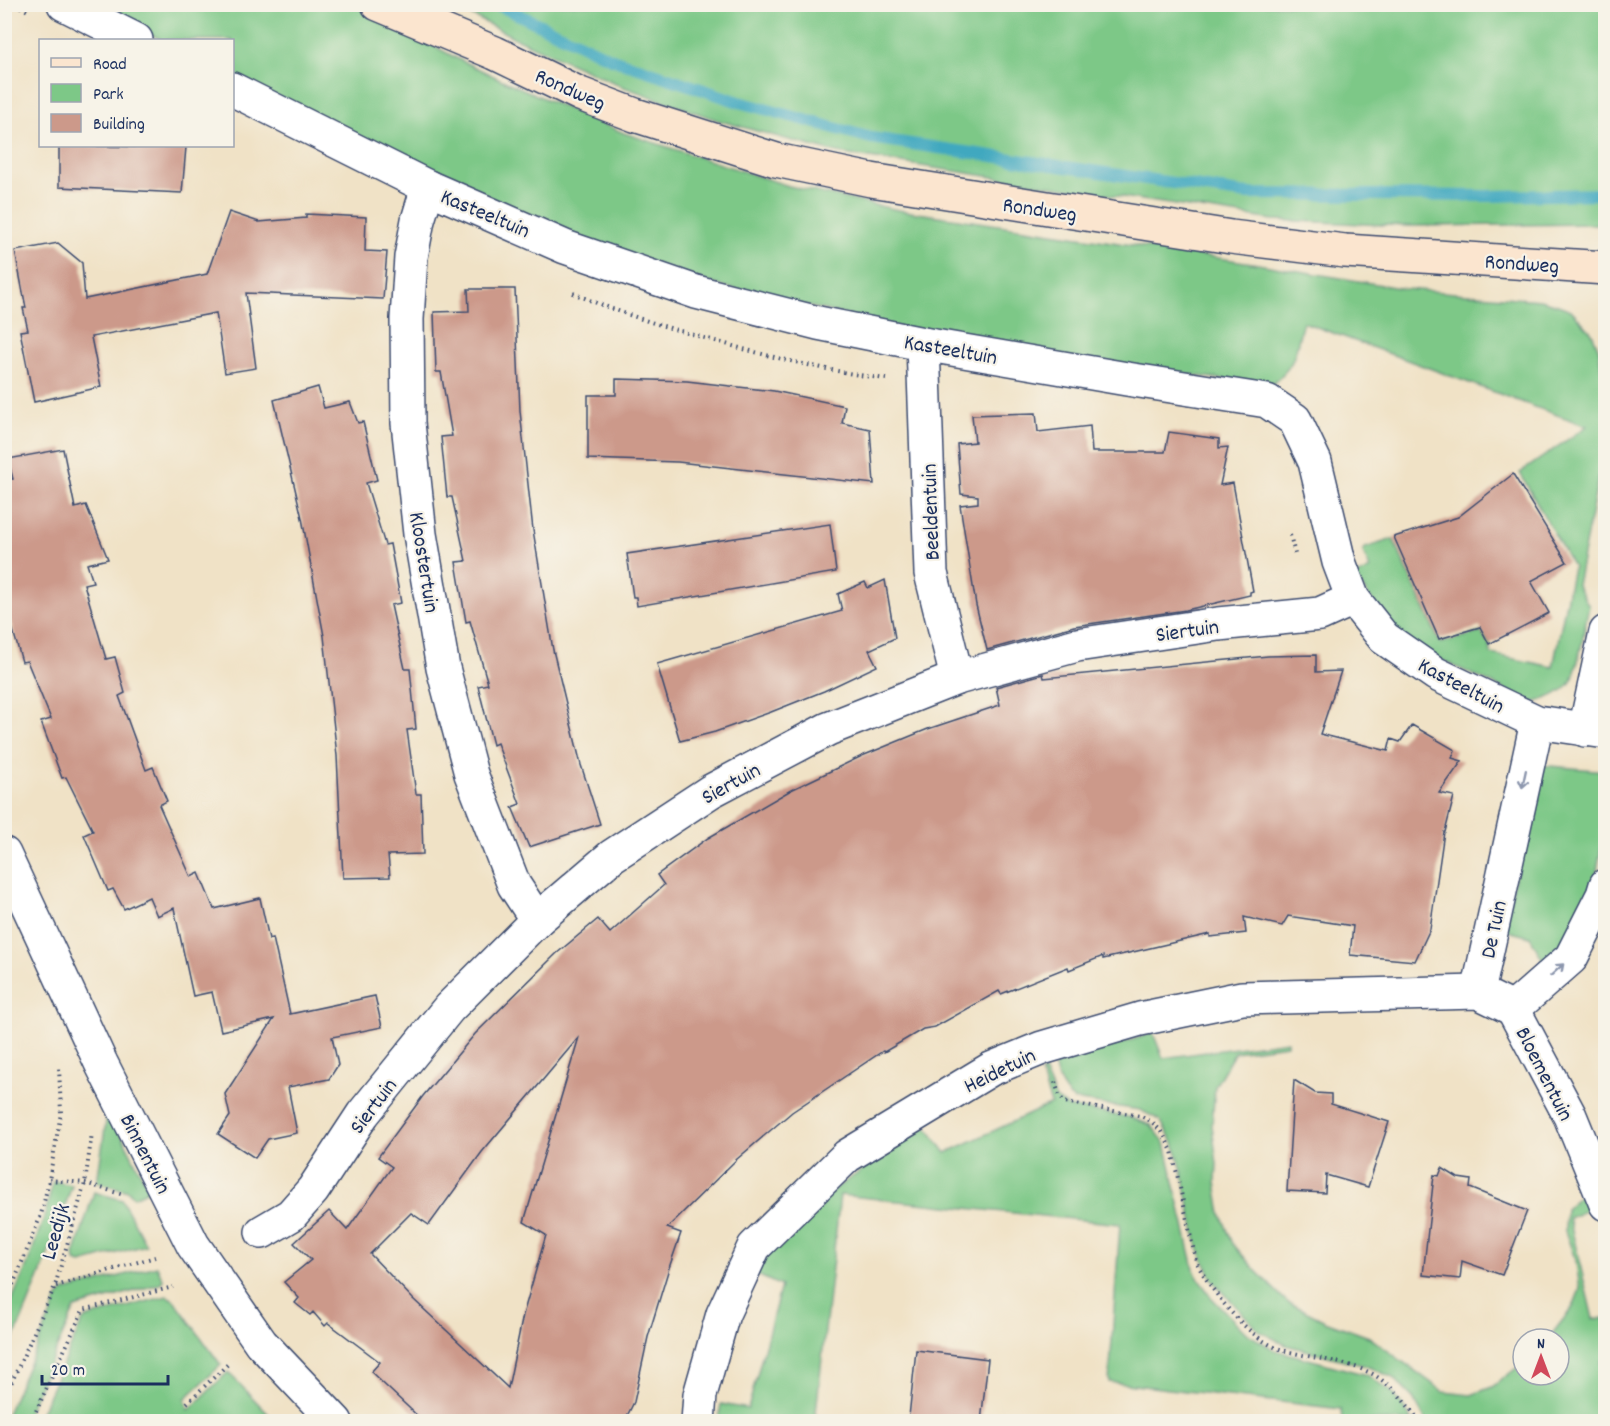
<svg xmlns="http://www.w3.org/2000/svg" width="1610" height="1426" font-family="Dekko,sans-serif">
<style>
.green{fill:#7dc887;stroke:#4c7c72;stroke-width:1.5}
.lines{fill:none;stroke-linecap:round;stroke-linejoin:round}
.stream{stroke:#3fa8bf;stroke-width:12}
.building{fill:#cc998a;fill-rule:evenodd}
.minor-casing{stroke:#3b4a6e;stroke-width:36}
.secondary-casing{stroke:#3b4a6e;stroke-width:36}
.path{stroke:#3b4a6e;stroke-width:4;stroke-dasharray:1.5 4.5;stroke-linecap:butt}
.minor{stroke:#fff;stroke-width:33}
.secondary{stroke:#fbe5cf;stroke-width:33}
.oneway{stroke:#8d97ae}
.labels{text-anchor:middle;stroke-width:4.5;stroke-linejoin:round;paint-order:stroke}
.street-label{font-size:22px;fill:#1b2f5e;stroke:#f7f3e8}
</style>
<rect width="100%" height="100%" fill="#f7f3e8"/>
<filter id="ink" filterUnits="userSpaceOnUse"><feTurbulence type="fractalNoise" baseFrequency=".0167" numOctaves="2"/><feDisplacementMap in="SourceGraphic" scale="12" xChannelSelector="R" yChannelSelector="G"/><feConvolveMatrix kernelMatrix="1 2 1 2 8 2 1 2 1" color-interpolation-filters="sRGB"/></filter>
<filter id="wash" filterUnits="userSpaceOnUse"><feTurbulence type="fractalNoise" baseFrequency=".008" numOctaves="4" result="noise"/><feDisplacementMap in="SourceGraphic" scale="24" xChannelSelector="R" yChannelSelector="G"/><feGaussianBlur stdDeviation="1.35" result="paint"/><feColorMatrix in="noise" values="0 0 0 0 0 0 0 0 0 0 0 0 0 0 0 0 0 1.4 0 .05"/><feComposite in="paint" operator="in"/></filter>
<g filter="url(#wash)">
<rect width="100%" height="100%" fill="#f0e2c6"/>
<g class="green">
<path d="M92 5H359L458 59 502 80 624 133 789 186 898 210 1252 263 1406 289 1540 300 1558 305 1571 310 1592 333 1599 350 1606 405 1605 444 1577 585 1589 606C1585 623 1579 667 1572 680 1565 693 1546 699 1533 703L1401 641 1355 577 1370 569 1363 552 1365 548 1393 539 1440 643 1481 632 1490 645 1491 654 1553 667 1573 567 1520 473 1587 426 1303 322C1293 355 1300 361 1270 386L975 345 713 284 458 196 233 77 232 40H162Z"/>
<path d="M452 5H1605V224L1407 226 1273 220 837 153 717 120 624 87 515 38Z"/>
<path d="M1539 765 1605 771V825L1596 877 1570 935 1544 962 1530 937 1504 930Z"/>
<path d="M1153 1033 1163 1058 1287 1041V1045L1235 1052 1215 1086 1212 1125 1217 1164 1216 1182 1221 1214 1233 1244 1256 1271 1287 1302 1325 1321 1369 1337 1444 1392 1471 1395 1492 1387 1523 1363V1375H1559V1339H1548L1573 1307 1580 1289 1576 1262 1565 1231 1566 1208 1586 1190 1593 1207 1569 1218 1593 1319 1605 1318V1360L1601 1361 1605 1386V1421H1426L1413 1398 1392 1377 1366 1366 1286 1345 1259 1331 1213 1281 1198 1248 1182 1171 1175 1146 1160 1120 1140 1110 1074 1100C1062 1091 1058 1079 1054 1065Z"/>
<path d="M1044 1071 1056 1099 1068 1107 1129 1117 1151 1125 1165 1143 1195 1273 1211 1297 1246 1333 1275 1350 1367 1375 1393 1393 1413 1421H1342L1341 1409 1109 1382 1120 1224 840 1195 815 1421 718 1422 721 1404 748 1409 781 1286 755 1274 781 1237 813 1204 926 1126 946 1153 1051 1104 1041 1073Z"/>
<path d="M108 1108 149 1190 134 1197 128 1191 97 1182Z"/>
<path d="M53 1181 72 1185C53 1245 30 1302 5 1359V1316L28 1263 46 1211Z"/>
<path d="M94 1192 122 1200 146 1245 81 1263 75 1261 74 1255Z"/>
<path d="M157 1266 163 1280 159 1284 75 1308 24 1421H13L5 1418 59 1296 65 1291Z"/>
<path d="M167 1296 174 1300 221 1365 185 1399 189 1410 228 1372 275 1421H37L82 1322 86 1318Z"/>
</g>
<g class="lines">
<path class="stream" d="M496 4 612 59 739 102 871 138 1247 194 1487 196 1606 194"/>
</g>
<g id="blocks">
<g class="building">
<path d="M59 146 186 147 182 193 59 187Z"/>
<path d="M229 212 259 222 306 218V214L366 217 365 251 387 252 383 299 246 293 256 368 225 373 216 313 91 337 101 387 34 402 20 331 28 330 23 308H26L15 251 58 243 82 263 85 299 207 274Z"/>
<path d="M468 289H515L520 411 533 530 553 650 581 765 600 824 529 847 512 807 520 804 497 743 493 745 478 686 488 684 470 621 466 622 456 562 466 561 452 497H447L441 437 452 436 441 372H436L434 312 469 311Z"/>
<path d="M616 379 687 381 774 391 845 406 842 423 870 429 874 484 678 462 588 459V395H616Z"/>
<path d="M318 387 324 408 350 402 358 423 363 422 377 480 366 483 385 545 390 544 401 603 391 605 405 669H410L416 729 407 730 416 794H421L423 854 388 855 390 877 343 878 337 756 324 636 302 518 274 400Z"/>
<path d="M1036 413 1038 432 1090 426 1092 452H1165L1169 432 1219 439V448L1228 447 1220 485 1233 483 1253 591 1250 592V595L1186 610 1074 626 987 650 976 605 960 505 978 503V496L961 494 957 444 975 442 972 415Z"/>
<path d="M63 449 75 508 86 505 108 559 87 564 93 582 84 584 106 659 115 657 125 693 119 696 146 770 153 767 167 801 159 805 191 877 199 873 214 909 260 898 269 939 273 938 290 1014 375 996 382 1027 332 1037 338 1065 329 1079 288 1087 297 1133 268 1139 255 1158 218 1134 230 1116 225 1094 274 1019 221 1031 212 992 193 996 174 908 157 916 149 897 124 909 113 889 108 891 84 835 93 831 66 777 62 778 41 722 51 719 27 661 22 662 4 599V480L13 479 8 459Z"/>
<path d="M1513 474 1567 562 1531 581 1549 613 1489 644 1480 627 1439 639 1394 537 1458 517Z"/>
<path d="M830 524 836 572 637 606 636 597H633L627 554Z"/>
<path d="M885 580 895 638 869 650 877 666 824 691 771 712 715 732 680 741 657 664 842 611 838 594 865 582 868 588Z"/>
<path d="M1316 655V672L1341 671 1320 734 1388 751 1391 739 1400 742 1412 725 1455 750 1452 758 1462 761 1439 793 1454 796 1445 832H1444L1430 929 1415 961 1350 955 1353 926 1288 916 1282 926 1244 917 1246 933 1210 937V934L1103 959V956L1069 970 1068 967 1001 994 999 991 935 1027 923 1029 884 1052 883 1051 792 1112 737 1159 667 1228 681 1233 669 1268 648 1337 634 1402 624 1422H424L371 1372 380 1362 328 1323 325 1326 313 1312 310 1315 295 1303 299 1298 284 1282 311 1260 294 1243 329 1211 347 1230 392 1167 378 1157 423 1096 475 1034 556 954 598 919 610 933 664 885 657 875 708 838 791 790 862 756 928 729 1000 705 996 687 1043 674 1044 678 1268 656ZM579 1037 524 1222 546 1235 523 1315 508 1388 413 1299 370 1254 411 1213 429 1225 482 1152Z"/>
<path d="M1294 1080 1315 1093 1331 1094V1104L1389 1122 1368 1187 1326 1175 1325 1193 1287 1191Z"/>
<path d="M1442 1168 1458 1178 1471 1180 1470 1188 1527 1211 1502 1275 1462 1261 1460 1279 1423 1275 1434 1175 1439 1176Z"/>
<path d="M916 1350 988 1359 981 1422H945L909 1417Z"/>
</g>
</g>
</g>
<g filter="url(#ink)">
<use href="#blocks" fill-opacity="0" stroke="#3b4a6e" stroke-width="1.5"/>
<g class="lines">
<defs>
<g id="minor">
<path d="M64 4 136 40"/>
<path d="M232 89 428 187 565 247 696 292 818 323 923 344 1127 379 1267 401 1295 420 1315 462 1339 562 1353 599 1384 638 1436 674 1537 722 1606 732"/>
<path d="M428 187 418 220 411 257 407 319 408 423 420 534 443 668 471 774 514 885 537 920"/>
<path d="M923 344 931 573 957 678"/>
<path d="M1585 730 1606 632"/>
<path d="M4 854 101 1063 193 1245 261 1343 336 1422"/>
<path d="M1478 992 1537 722"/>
<path d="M1513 1009 1570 1116 1606 1204"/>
<path d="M1513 1009 1571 958 1603 895 1606 885"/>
<path d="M262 1232 291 1215 313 1190 363 1114 449 1008 537 920 612 856 711 791 828 729 957 678 1077 645 1218 624 1320 614 1353 599"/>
<path d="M698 1422 700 1395 723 1314 754 1247 847 1156 991 1069 1042 1048 1140 1019 1242 998 1478 992 1513 1009"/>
</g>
<path id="secondary" d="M378 4 495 53 580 94 635 115 776 160 871 180 1231 237 1345 251 1606 268"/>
</defs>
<use href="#minor" class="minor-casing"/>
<use href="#secondary" class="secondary-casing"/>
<g class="path">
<path d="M15 4 28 11"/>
<path d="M573 293C618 313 665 327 712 340 770 357 827 371 886 379"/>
<path d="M1290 535 1295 554"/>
<path d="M1055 1082 1060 1097 1065 1102 1140 1116 1151 1121 1162 1132 1172 1151 1196 1261C1210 1290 1246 1336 1277 1348 1307 1359 1353 1360 1379 1378 1395 1389 1408 1405 1420 1422"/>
<path d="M49 1180 85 1183 124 1195"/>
<path d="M56 1286 155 1257"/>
<path d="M4 1307 41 1215 49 1180 61 1113 59 1067"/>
<path d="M4 1399 55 1286 85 1183 92 1133"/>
<path d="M187 1403 228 1364"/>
<path d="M31 1422 83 1310 173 1287"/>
</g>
<use href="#minor" class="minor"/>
<use href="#secondary" class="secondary"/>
</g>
<defs><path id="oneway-shaft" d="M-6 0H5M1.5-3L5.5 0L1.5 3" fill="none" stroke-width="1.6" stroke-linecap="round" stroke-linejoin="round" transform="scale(1.5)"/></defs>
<g class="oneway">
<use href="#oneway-shaft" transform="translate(1524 779) rotate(102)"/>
<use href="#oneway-shaft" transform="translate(1557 970) rotate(-42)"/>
</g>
</g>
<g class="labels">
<g class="street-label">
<text transform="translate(571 88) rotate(24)" y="8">Rondweg</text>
<text transform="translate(1040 208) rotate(8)" y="8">Rondweg</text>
<text transform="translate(486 212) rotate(23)" y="8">Kasteeltuin</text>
<text transform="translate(1522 262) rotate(4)" y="8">Rondweg</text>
<text transform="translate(951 348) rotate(10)" y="8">Kasteeltuin</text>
<text transform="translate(929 512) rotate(-92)" y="8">Beeldentuin</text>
<text transform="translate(426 562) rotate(81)" y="8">Kloostertuin</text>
<text transform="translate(1187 629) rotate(-8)" y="8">Siertuin</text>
<text transform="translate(1462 684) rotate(28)" y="8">Kasteeltuin</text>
<text transform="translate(730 782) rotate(-29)" y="8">Siertuin</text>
<text transform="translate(1492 929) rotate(-78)" y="8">De Tuin</text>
<text transform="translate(999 1069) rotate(-26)" y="8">Heidetuin</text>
<text transform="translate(1546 1073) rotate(63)" y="8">Bloementuin</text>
<text transform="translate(372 1105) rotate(-53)" y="8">Siertuin</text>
<text transform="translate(147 1153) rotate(63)" y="8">Binnentuin</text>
<text transform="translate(54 1231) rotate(-74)" y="8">Leedijk</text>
</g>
</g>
<rect width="1610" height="1426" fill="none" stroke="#f7f3e8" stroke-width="24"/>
<rect x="39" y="39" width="195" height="108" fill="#f7f3e8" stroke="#9fa5b1" stroke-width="1.5"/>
<rect x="51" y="58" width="30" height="9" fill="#fbe5cf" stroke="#9fa5b1" stroke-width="1.5"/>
<text x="93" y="69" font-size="18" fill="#1b2f5e">Road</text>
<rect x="51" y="84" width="30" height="18" fill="#7dc887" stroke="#9fa5b1" stroke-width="1.5"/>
<text x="93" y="99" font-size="18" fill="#1b2f5e">Park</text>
<rect x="51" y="114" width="30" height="18" fill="#cc998a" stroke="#9fa5b1" stroke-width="1.5"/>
<text x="93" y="129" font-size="18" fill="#1b2f5e">Building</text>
<g transform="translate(1541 1357)"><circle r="28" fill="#f7f3e8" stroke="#9fa5b1" stroke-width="1.5"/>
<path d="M0-4.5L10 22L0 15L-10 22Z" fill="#d1495b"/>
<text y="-9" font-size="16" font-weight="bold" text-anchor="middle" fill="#1b2f5e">N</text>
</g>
<path d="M42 1375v9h126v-9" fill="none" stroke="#1b2f5e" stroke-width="3"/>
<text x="51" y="1375" font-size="18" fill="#1b2f5e" stroke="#f7f3e8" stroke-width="4.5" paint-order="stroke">20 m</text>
</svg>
